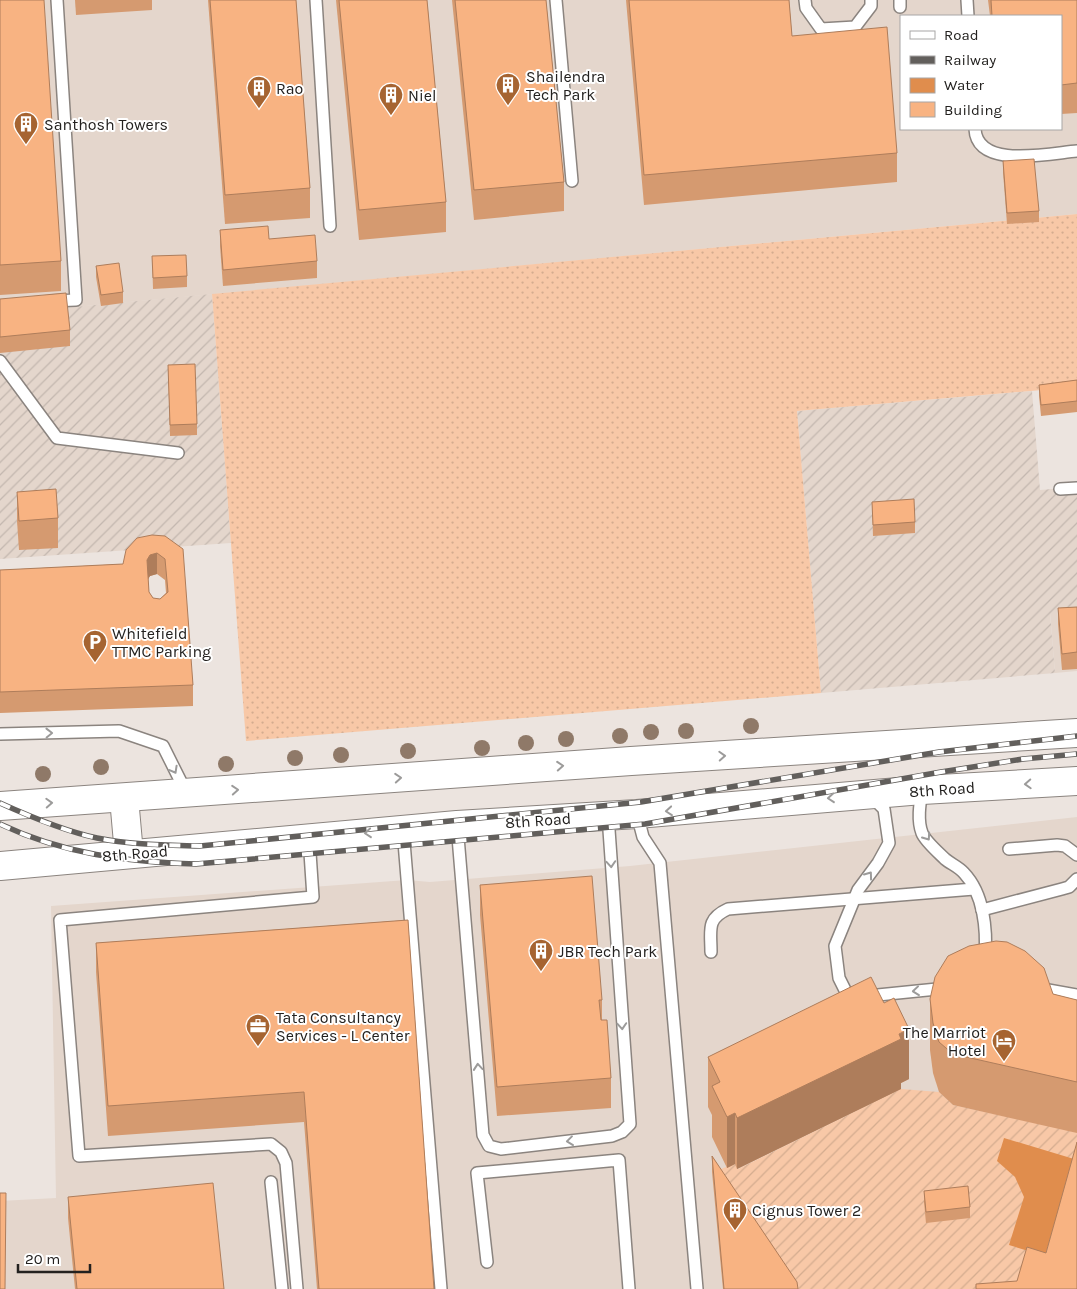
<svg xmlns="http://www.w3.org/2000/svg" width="1077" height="1289" font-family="Karla,sans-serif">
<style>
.built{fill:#e4d6cc;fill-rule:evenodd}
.industrial{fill:url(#industrial-furrows)}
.grass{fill:url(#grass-dots)}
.garden{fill:url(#garden-furrows)}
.water{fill:#e08d4d}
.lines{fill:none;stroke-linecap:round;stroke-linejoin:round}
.lane-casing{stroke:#8b847f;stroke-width:14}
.secondary-casing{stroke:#8b847f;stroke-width:30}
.lane{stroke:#fff;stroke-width:11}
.secondary{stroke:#fff;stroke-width:28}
.rail-casing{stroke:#625f5c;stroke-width:5.5}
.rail{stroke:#fff;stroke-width:4;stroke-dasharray:11;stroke-linecap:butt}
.tree{fill:#8f7968}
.wall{fill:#d59a70;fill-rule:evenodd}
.shaded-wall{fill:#ae7d5b}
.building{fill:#f8b382;stroke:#ae7d5b;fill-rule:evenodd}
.oneway{stroke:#9c9b9a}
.labels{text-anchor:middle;stroke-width:4;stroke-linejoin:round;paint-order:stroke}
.poi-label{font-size:16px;fill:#23211f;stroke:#fff;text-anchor:start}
.street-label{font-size:16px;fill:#23211f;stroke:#fff}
</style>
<defs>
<pattern id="industrial-furrows" width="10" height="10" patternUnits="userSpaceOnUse" patternTransform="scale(1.25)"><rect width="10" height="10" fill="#e4d6cc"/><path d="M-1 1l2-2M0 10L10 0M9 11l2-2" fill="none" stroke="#c3b7af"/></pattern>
<pattern id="grass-dots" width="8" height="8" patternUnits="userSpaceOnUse" patternTransform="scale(1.25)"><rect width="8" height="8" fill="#f8c8a7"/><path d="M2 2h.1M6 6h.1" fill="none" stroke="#d4ac8f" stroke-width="1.8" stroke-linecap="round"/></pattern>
<pattern id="garden-furrows" width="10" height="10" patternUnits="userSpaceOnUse" patternTransform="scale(1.25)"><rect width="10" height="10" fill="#f8c8a7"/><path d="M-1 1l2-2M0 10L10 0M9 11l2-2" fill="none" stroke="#d4ac8f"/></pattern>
</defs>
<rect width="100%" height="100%" fill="#ece4df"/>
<g class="built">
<path d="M0 0H1077V214L0 314ZM901 16H1061V129H901Z"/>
<path d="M1077 611V671L1055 673 1050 613Z"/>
<path d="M1077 817V1289H0V1201L56 1198 51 906 407 880 430 882 630 866Z"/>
</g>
<g class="industrial">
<path d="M212 294 231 543 0 559V314Z"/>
<path d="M1032 391 1040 490 1077 487V611L1050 614 1055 673 821 693 797 411Z"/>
</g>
<path class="grass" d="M1077 214V387L797 411 821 693 246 741 212 294Z"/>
<path class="garden" d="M901 1089 939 1092 953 1105 1077 1132V1158L1046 1269 1019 1289H791L712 1172 735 1164 738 1169Z"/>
<path class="water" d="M1004 1138 1074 1159 1045 1256 1009 1245 1024 1197 1015 1177 997 1161Z"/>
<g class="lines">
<defs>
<g id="lane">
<path d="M316 0 330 226"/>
<path d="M556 0 572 181"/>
<path d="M805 0 806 8 821 29 855 27 871 6V0"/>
<path d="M900 0V7"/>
<path d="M967 0 968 16"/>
<path d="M975 129C977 170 1051 153 1077 151"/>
<path d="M52 301 76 300 57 0"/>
<path d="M0 361 57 438 178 453"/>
<path d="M1060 489 1077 488"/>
<path d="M0 734 119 731 163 746 186 792"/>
<path d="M922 790C920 803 917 820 922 833 925 841 939 853 945 859 951 864 959 867 964 873 984 894 987 930 985 957"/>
<path d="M872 797 884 809 889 843 878 863 858 890 835 946 839 978 846 992 858 997 947 988"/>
<path d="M637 814 643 837 660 863 697 1289"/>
<path d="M457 825 483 1135 489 1146 501 1149 612 1136 622 1132 630 1124 608 816"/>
<path d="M403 830 441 1289"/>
<path d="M1009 849 1057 845 1065 846 1077 855"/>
<path d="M982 910 1062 889 1069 887 1077 879"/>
<path d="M711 952C711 930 706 919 728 909L974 889"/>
<path d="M1037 988 1077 995"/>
<path d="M271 1182 282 1289"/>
<path d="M487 1262 477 1173 619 1160 629 1289"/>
<path d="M297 1289 286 1163 281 1152 271 1144 79 1156 60 920 313 897 309 838"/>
</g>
<g id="secondary">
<path d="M124 798 129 854"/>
<path d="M0 806 631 761 1077 733"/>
<path d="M0 866 457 825 637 814 922 790 1077 781"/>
</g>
</defs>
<use href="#lane" class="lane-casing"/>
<use href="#secondary" class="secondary-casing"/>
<use href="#lane" class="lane"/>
<use href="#secondary" class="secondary"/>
<defs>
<g id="rail">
<path d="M0 803C31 817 64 831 97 838 131 845 166 845 200 846L641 802 939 752 1077 736"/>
<path d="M0 824C63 854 128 862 196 864L645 824 941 772 1023 759 1077 754"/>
</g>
</defs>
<use href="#rail" class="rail-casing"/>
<use href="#rail" class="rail"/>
</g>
<g class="tree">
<circle cx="751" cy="726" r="8"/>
<circle cx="686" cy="731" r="8"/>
<circle cx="651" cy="732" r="8"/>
<circle cx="620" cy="736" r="8"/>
<circle cx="566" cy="739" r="8"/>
<circle cx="526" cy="743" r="8"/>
<circle cx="482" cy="748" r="8"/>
<circle cx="408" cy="751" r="8"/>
<circle cx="341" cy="755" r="8"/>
<circle cx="295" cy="758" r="8"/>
<circle cx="226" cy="764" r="8"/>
<circle cx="101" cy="767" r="8"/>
<circle cx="43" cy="774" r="8"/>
</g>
<g class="wall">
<path d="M0 0 61 261V291L0 295Z"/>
<path d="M75 0H152V10L76 15Z"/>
<path d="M208 0H296L310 188V218L225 224Z"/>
<path d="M336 0H427L446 202V232L359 240Z"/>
<path d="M452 0H546L564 182V211L474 220Z"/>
<path d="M626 0H789L792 36 897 153V182L644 205Z"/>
<path d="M988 0H1077V113L1061 114V16H990Z"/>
<path d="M1003 161 1039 211V222L1007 224 1003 172Z"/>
<path d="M220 230 269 239 317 261V278L223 286 220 246Z"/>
<path d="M152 256 187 276V287L153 289Z"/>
<path d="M96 266 123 292V303L101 306 96 277Z"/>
<path d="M0 299 70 330V346L0 353Z"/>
<path d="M168 365 197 424V435L170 436Z"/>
<path d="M1077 380V412L1041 416 1039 396V385Z"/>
<path d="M17 492 58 518V548L19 550 17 521Z"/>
<path d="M872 502 915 522V533L873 536Z"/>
<path d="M165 536 193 685V706L0 713V570L123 564ZM157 574 165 580 166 593 160 599 153 598 149 592 148 579 150 576Z"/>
<path d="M1077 607V669L1062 670 1058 624V608Z"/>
<path d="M480 885 602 1000V1020L611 1078V1108L497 1116 480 915Z"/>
<path d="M408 920 434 1289H317L304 1122 108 1136 96 972V943Z"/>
<path d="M1053 994 1077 1000V1133L953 1105 939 1092 933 1073 930 1050V999Z"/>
<path d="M708 1057 909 1079 901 1083V1089L737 1169 735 1164 727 1168 712 1137V1115L708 1107Z"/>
<path d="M712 1156 798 1289H723L712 1172Z"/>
<path d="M924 1191 970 1207V1218L926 1223 924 1202Z"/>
<path d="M68 1197 224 1289H75L68 1218Z"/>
</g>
<g class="shaded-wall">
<path d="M157 553V574L150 576 147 581V560L150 555Z"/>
<path d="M909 1029V1079L901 1083V1089L737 1169V1118L899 1034Z"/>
<path d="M735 1113V1164L727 1168V1117Z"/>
</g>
<g class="building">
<path d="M0 0H44L61 261 0 265Z"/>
<path d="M210 0H296L310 188 225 195Z"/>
<path d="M339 0H427L446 202 359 210Z"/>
<path d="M455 0H546L564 182 474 190Z"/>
<path d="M629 0H789L792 36 887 27 897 153 644 175Z"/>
<path d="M991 0H1077V83L1061 85V16H992Z"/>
<path d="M1034 159 1039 211 1007 213 1003 161Z"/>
<path d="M268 226 269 239 315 235 317 261 223 270 220 230Z"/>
<path d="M186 255 187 276 153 278 152 256Z"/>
<path d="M119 263 123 292 101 295 96 266Z"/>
<path d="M66 293 70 330 0 337V299Z"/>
<path d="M195 364 197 424 170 425 168 365Z"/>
<path d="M1077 380V401L1041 405 1039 385Z"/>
<path d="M56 489 58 518 19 521 17 492Z"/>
<path d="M914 499 915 522 873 525 872 502Z"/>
<path d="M152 535 165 536 183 549 193 685 0 692V570L123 564 126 550 137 538ZM157 553 165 559 168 592 160 599 153 598 149 592 147 560 150 555Z"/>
<path d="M1077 607V652L1062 654 1058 608Z"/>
<path d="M592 876 602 1000H599L601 1020H607L611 1078 497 1087 480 885Z"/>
<path d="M408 920 434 1289H319L304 1092 108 1106 96 943Z"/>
<path d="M996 941 1007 942 1025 951 1044 968 1053 994 1077 1000V1082L953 1054 939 1042 933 1023 930 999 935 977 948 956 969 946Z"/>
<path d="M871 977 884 1003 894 998 909 1029 899 1034 901 1039 737 1118 735 1113 727 1117 712 1086 720 1082 708 1057Z"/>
<path d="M1077 1142V1289H976V1284L1017 1281 1027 1247 1046 1253Z"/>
<path d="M712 1156 797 1282 798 1289H724Z"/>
<path d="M213 1183 224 1289H77L68 1197Z"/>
<path d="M968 1186 970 1207 926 1212 924 1191Z"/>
<path d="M0 1193H6L5 1289H0Z"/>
</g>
<defs><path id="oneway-chevron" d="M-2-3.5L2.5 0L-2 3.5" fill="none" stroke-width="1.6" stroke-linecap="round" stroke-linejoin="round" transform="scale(1.25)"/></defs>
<g class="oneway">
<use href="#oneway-chevron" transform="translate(49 733) rotate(-1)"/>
<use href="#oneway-chevron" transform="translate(722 756) rotate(-3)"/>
<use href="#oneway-chevron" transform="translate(560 766) rotate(-4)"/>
<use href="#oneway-chevron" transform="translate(174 770) rotate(61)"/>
<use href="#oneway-chevron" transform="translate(398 778) rotate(-4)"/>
<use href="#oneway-chevron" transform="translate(1028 784) rotate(177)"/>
<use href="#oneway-chevron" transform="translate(235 790) rotate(-4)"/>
<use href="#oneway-chevron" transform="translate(831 798) rotate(175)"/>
<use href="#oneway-chevron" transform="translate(49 803) rotate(-3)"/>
<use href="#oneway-chevron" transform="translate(669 811) rotate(175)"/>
<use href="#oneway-chevron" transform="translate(368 833) rotate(175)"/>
<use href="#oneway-chevron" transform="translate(927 837) rotate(55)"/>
<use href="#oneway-chevron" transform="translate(611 864) rotate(86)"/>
<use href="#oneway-chevron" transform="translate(869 875) rotate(-54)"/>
<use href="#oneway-chevron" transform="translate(916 991) rotate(174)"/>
<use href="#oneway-chevron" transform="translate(622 1026) rotate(86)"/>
<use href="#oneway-chevron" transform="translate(478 1067) rotate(-95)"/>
<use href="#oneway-chevron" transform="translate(570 1141) rotate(173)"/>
</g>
<defs>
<symbol id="building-pin" viewBox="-11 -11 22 30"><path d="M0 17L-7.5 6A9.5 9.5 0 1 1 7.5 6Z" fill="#a66431" stroke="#fff"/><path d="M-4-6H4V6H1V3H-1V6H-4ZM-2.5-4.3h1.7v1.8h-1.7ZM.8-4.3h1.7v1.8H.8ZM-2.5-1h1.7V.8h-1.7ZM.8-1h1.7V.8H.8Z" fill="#fff"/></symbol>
<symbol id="parking-pin" viewBox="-11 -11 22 30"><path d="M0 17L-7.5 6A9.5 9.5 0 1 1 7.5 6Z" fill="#a66431" stroke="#fff"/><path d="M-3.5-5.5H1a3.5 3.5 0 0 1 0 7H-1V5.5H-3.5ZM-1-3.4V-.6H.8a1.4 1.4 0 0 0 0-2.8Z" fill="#fff"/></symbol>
<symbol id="office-pin" viewBox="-11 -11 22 30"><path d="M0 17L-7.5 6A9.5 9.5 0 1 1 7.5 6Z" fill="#a66431" stroke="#fff"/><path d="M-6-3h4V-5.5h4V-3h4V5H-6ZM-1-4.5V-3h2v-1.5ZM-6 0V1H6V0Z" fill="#fff"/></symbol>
<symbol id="hotel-pin" viewBox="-11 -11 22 30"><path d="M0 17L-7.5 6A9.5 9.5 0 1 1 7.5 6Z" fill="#a66431" stroke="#fff"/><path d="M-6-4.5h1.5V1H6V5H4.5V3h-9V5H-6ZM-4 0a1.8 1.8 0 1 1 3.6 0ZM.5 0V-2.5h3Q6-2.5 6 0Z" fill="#fff"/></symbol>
</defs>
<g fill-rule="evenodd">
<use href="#building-pin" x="494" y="71" width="28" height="38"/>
<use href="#building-pin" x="245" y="74" width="28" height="38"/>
<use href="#building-pin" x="377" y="81" width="28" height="38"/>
<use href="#building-pin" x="12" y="110" width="28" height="38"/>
<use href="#parking-pin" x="81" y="628" width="28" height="38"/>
<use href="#building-pin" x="527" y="937" width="28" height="38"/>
<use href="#office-pin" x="244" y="1012" width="28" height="38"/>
<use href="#hotel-pin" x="990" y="1027" width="28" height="38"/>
<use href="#building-pin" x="721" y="1196" width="28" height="38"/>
</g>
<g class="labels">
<g class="poi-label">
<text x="526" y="82">Shailendra<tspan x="526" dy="18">Tech Park</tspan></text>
<text x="276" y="94">Rao</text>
<text x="408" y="101">Niel</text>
<text x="44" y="130">Santhosh Towers</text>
<text x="112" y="639">Whitefield<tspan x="112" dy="18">TTMC Parking</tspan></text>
<text x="558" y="957">JBR Tech Park</text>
<text x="276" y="1023">Tata Consultancy<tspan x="276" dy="18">Services - L Center</tspan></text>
<text x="986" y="1038" text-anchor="end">The Marriot<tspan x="986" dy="18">Hotel</tspan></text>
<text x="752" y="1216">Cignus Tower 2</text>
</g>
<g class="street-label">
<text transform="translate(942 789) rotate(-4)" y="6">8th Road</text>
<text transform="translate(538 820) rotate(-4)" y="6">8th Road</text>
<text transform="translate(135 853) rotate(-5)" y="6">8th Road</text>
</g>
</g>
<rect x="900" y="15" width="162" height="115" fill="#ffffff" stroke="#a7a6a5"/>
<rect x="910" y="31" width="25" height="8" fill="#ffffff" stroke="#a7a6a5"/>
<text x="944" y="40" font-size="15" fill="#23211f">Road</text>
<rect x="910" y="56" width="25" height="8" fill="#625f5c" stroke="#a7a6a5"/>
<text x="944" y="65" font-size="15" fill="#23211f">Railway</text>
<rect x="910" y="78" width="25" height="15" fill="#e08d4d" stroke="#a7a6a5"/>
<text x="944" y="90" font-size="15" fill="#23211f">Water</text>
<rect x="910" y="102" width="25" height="15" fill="#f8b382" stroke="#a7a6a5"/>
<text x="944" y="115" font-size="15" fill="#23211f">Building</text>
<path d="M18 1264v8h72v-8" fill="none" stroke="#23211f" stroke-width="2.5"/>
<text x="25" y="1264" font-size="15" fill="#23211f" stroke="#ffffff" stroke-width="4" paint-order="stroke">20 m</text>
</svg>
